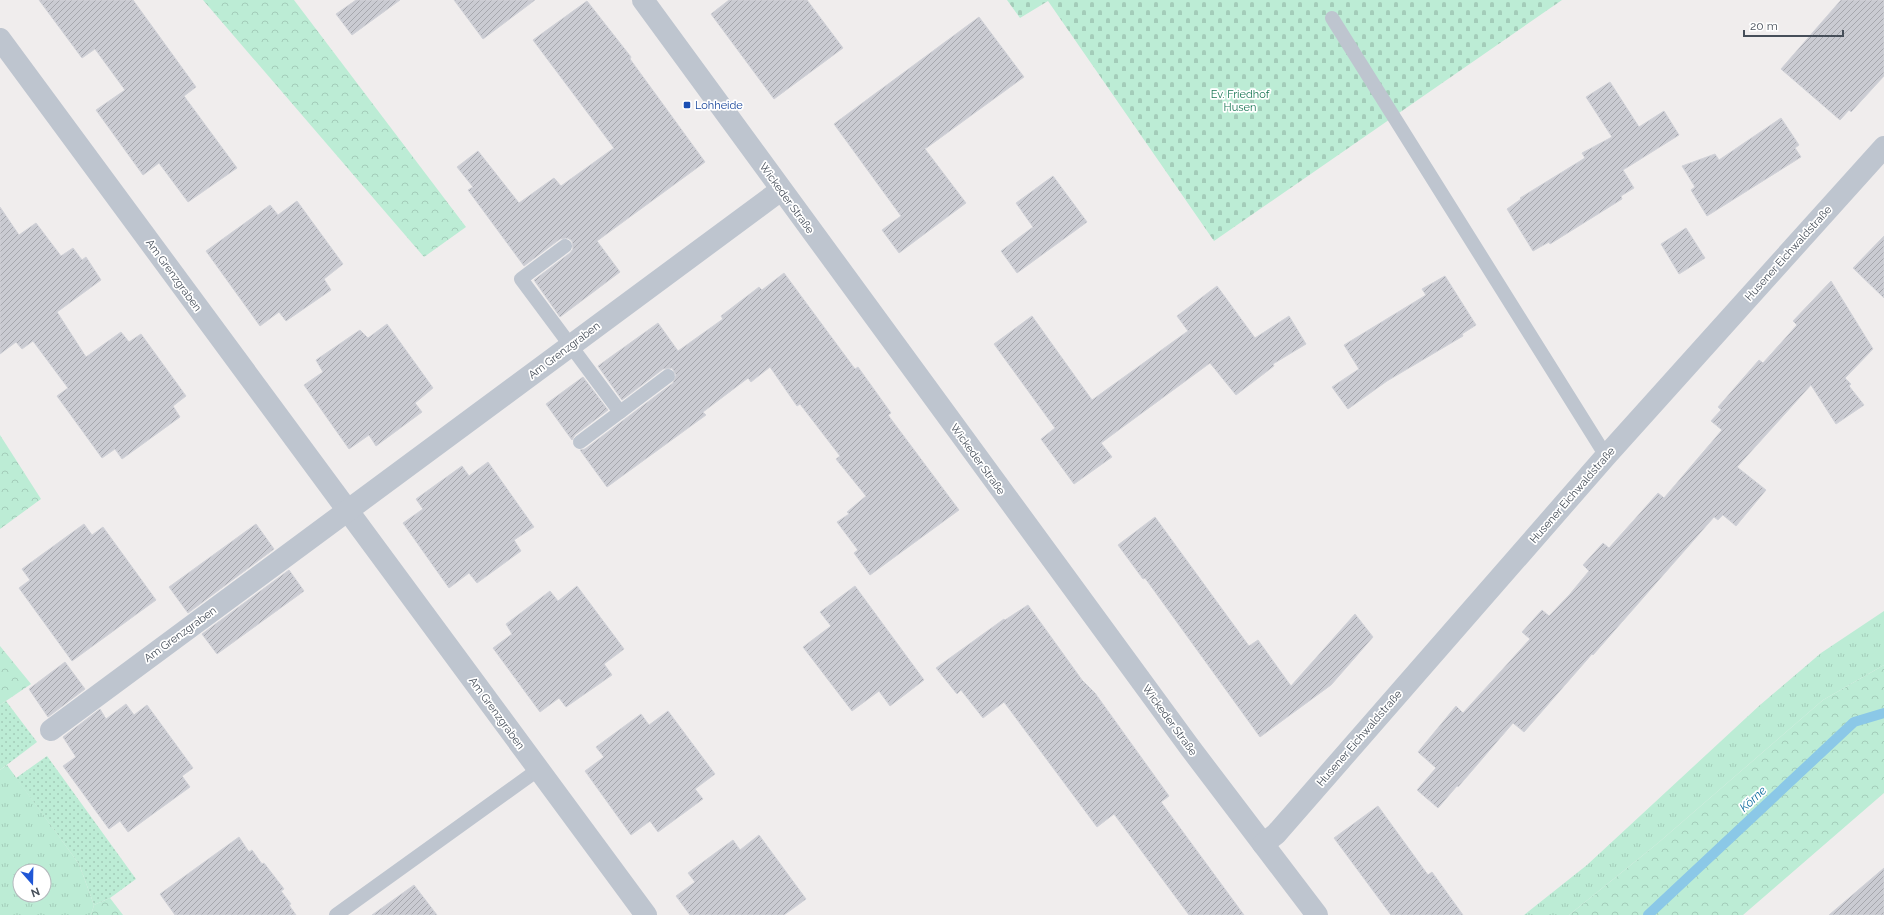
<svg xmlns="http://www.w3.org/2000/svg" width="1884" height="915" font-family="Raleway,sans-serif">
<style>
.grass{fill:url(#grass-dots)}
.forest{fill:url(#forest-crowns)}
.cemetery{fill:url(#cemetery-stones)}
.park{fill:url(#park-tufts);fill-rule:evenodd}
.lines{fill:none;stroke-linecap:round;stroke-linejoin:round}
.stream{stroke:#8bc8e7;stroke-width:10}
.building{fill:url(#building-hatch);stroke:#d1d2d8}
.lane{stroke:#bec5cf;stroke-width:14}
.street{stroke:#bec5cf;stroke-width:22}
.transit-dot{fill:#1a4fb4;stroke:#fff;stroke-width:1.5}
.labels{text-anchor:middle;stroke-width:3.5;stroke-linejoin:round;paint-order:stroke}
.park-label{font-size:11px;fill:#1a7755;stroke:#fff}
.transit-label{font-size:11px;fill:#164399;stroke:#fff;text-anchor:start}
.street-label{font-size:11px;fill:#464e59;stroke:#fff}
.water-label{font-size:12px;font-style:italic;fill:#126fa0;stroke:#fff}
</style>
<defs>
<pattern id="grass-dots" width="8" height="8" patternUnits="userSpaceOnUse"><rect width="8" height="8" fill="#bcecd5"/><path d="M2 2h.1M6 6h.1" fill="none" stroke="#a3ccb9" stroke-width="1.8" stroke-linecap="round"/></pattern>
<pattern id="forest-crowns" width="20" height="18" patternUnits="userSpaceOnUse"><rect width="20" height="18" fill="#bcecd5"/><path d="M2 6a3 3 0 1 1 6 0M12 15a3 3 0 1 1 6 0" fill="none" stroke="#a3ccb9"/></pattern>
<pattern id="cemetery-stones" width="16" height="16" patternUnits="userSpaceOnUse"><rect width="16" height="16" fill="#bcecd5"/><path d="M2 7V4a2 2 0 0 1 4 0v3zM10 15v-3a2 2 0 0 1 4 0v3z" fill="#a3ccb9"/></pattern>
<pattern id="park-tufts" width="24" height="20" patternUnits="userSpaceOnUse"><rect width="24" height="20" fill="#bcecd5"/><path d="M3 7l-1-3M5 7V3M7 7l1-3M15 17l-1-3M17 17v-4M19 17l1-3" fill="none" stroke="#a3ccb9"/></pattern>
<pattern id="building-hatch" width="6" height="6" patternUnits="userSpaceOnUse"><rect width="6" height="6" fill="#cacbd2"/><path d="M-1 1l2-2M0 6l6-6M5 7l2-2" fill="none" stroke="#a6a7ad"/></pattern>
</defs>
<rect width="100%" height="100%" fill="#f0eded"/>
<g class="grass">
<path d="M6 701 37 742 0 770V705Z"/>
<path d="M47 756 136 879 110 898 94 905 79 864 16 778Z"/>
</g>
<g class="forest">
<path d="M203 0H294L466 227 424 257Z"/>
<path d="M0 435 41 499 0 529Z"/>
<path d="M0 646 31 684 0 705Z"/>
<path d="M1884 665V793L1743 915H1569L1658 843 1823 700Z"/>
<path d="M110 898 123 915H91L94 905Z"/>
</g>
<path class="cemetery" d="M1007 0H1562L1214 241 1048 1 1020 18Z"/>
<g class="park">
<path d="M1884 611V665L1823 700 1658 843 1569 915H1524L1587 865 1760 705 1821 653Z"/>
<path d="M7 765 79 864 94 905 91 915H0V770ZM20 871H44V895H20Z"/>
</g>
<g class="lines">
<path class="stream" d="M1648 915 1854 722 1884 713"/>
</g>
<g class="building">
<path d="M39 0H133L196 87 184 96 237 168 188 202 159 163 143 175 96 110 125 90 95 49 82 58Z"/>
<path d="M356 0H400L352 35 336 14Z"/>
<path d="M454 0H535L483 39Z"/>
<path d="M729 0H807L843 48 774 99 711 14Z"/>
<path d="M1841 0H1884V76L1851 112 1849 110 1840 120 1781 69Z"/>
<path d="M587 1 631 57 630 59 705 162 597 241 620 272 560 317 534 280 570 253 573 249 572 241 568 238 560 239 524 266 468 190 473 187 457 167 478 151 519 203 554 178 561 186 614 148 533 40Z"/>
<path d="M979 17 1024 77 925 149 966 203 899 253 882 230 901 216 834 124Z"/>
<path d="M1610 82 1639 127 1664 111 1679 135 1623 170 1634 188 1621 196 1622 199 1550 244 1549 242 1533 251 1507 209 1521 199 1520 198 1585 158 1582 153 1612 137 1586 97Z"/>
<path d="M1781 118 1799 145 1795 148 1801 157 1707 216 1691 190 1695 187 1682 166 1715 154 1719 160Z"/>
<path d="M1053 176 1087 222 1017 273 1001 251 1033 227 1016 203Z"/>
<path d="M297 201 343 264 324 279 331 290 286 321 279 312 260 326 206 251 270 205 278 215Z"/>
<path d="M0 207 19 235 36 223 61 256 73 248 82 260 86 257 101 280 57 312 86 357 121 332 129 342 141 334 186 396 173 406 180 417 122 459 115 449 102 458 57 396 68 388 33 341 22 349 16 342 0 354Z"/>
<path d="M1686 228 1705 258 1679 274 1661 244Z"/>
<path d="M1884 236V298L1853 268Z"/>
<path d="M784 273 855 369 858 367 891 413 888 415 959 510 870 575 854 553 858 550 837 522 849 514 847 512 866 496 836 459 840 456 800 404 797 406 770 367 751 382 748 378 703 412 706 415 607 487 580 450 585 449 673 383 676 375 672 368 663 369 622 400 598 366 658 323 678 351 723 319 721 316 759 287 762 290Z"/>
<path d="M1445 276 1476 325 1462 334 1463 336 1387 381 1348 409 1332 387 1359 369 1344 345 1426 295 1422 289Z"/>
<path d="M1831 281 1873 349 1845 378 1851 384 1849 386 1864 405 1836 424 1811 385 1737 467 1766 490 1736 526 1723 515 1718 520 1714 517 1593 655 1592 654 1524 732 1513 723 1458 787 1457 786 1438 808 1417 790 1436 768 1418 752 1456 706 1463 713 1530 639 1522 632 1542 610 1549 616 1570 594 1589 571 1583 565 1603 543 1609 548 1658 493 1664 498 1722 430 1711 421 1721 410 1718 407 1759 360 1763 363 1797 325 1793 321Z"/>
<path d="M1217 286 1255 338 1289 316 1306 344 1273 364 1274 366 1236 395 1210 363 1101 443 1112 457 1074 484 1041 439 1055 428 994 344 1032 316 1092 400 1188 331 1177 316Z"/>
<path d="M387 324 433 388 415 403 422 412 376 446 369 435 349 449 304 385 323 372 316 360 360 330 368 338Z"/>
<path d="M583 377 608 410 575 435 572 440 546 404Z"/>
<path d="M488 462 534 527 514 540 521 551 477 583 469 573 449 588 403 523 423 509 416 499 462 466 469 476Z"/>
<path d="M1155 517 1249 646 1258 640 1291 686 1355 614 1373 637 1331 685 1260 737 1145 578 1143 579 1118 545Z"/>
<path d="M84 524 92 535 103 527 156 600 72 661 19 588 30 580 22 569Z"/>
<path d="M256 524 274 549 188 613 169 587Z"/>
<path d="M289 570 304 591 217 654 202 634Z"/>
<path d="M577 586 624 649 604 664 612 675 566 707 559 698 540 712 493 648 512 634 506 624 550 591 558 601Z"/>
<path d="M855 586 924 680 890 706 879 691 852 711 803 647 831 626 820 612Z"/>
<path d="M1028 605 1082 680 1095 693 1169 796 1161 802 1244 915H1189L1114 814 1097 827 1004 702 983 718 961 690 957 694 936 668 1004 619 1005 620Z"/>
<path d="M65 662 85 689 48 717 29 689Z"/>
<path d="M126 704 134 715 147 705 193 768 182 776 190 787 128 832 120 821 109 829 63 766 76 757 63 737 100 709 106 719Z"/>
<path d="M668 711 715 774 695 789 703 799 658 832 650 821 631 835 585 771 604 757 596 747 641 714 649 725Z"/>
<path d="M1378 806 1428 875 1432 872 1463 915H1391L1334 838Z"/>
<path d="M759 835 806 899 784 915H690L676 896 695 882 688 873 733 840 740 850Z"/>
<path d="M239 837 249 852 252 850 262 864 264 863 284 889 281 891 291 904 289 905 296 915H175L160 894Z"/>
<path d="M1884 868V915H1829Z"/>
<path d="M414 885 437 915H372Z"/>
</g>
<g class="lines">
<g class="lane">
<path d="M1332 18 1606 456"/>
<path d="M565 246 521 279 620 412"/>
<path d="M580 442 668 376"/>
<path d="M336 915 539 769"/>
</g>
<g class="street">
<path d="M643 0 1191 749 1317 915"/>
<path d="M0 39 646 915"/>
<path d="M51 730 781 190"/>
<path d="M1263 844 1276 834 1606 456 1884 147"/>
</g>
</g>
<rect class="transit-dot" x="683" y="101" width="8" height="8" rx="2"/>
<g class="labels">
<g class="park-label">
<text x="1240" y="98">Ev. Friedhof<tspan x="1240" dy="13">Husen</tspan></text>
</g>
<g class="transit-label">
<text x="695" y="109">Lohheide</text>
</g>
<g class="street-label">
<text transform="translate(787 198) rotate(54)" y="4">Wickeder Straße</text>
<text transform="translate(1788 253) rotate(-48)" y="4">Husener Eichwaldstraße</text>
<text transform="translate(174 275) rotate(54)" y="4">Am Grenzgraben</text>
<text transform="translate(564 350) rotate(-37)" y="4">Am Grenzgraben</text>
<text transform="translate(978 459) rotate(54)" y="4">Wickeder Straße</text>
<text transform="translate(1572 495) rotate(-49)" y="4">Husener Eichwaldstraße</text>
<text transform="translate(180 634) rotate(-36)" y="4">Am Grenzgraben</text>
<text transform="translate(497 713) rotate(54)" y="4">Am Grenzgraben</text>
<text transform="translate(1170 720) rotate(54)" y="4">Wickeder Straße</text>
<text transform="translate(1359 738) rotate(-49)" y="4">Husener Eichwaldstraße</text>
</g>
<g class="water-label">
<text transform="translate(1753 799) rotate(-43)" y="4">Körne</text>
</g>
</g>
<g transform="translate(32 883) rotate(160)"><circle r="19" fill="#ffffff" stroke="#b5b8bd"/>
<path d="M0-3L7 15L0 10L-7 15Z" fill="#2057d6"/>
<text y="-6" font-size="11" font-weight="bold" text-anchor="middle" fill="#464e59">N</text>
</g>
<path d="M1744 30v6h99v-6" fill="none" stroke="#464e59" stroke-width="2"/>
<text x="1750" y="30" font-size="12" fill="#464e59" stroke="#ffffff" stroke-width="3" paint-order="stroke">20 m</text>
</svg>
